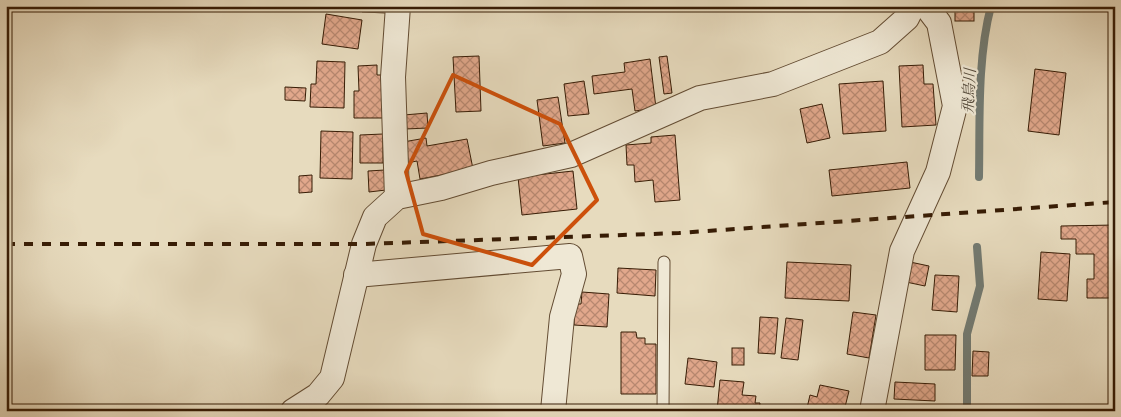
<svg xmlns="http://www.w3.org/2000/svg" width="1121" height="417" font-family="'IM FELL Great Primer','Noto Serif JP',serif">
<style>
.lines{fill:none;stroke-linecap:round;stroke-linejoin:round}
.stream{stroke:#727a72;stroke-width:8}
.building{fill:url(#building-cross-hatch);stroke:#371c05}
.lane-casing{stroke:#634c33;stroke-width:13}
.street-casing{stroke:#634c33;stroke-width:26}
.lane{stroke:#efe8d5;stroke-width:11}
.street{stroke:#efe8d5;stroke-width:24}
.rail{stroke:#371c05;stroke-width:4;stroke-dasharray:9 9;stroke-linecap:butt}
.marked{fill:none;stroke:#cd500b;stroke-width:4;stroke-linejoin:round}
.labels{text-anchor:middle;stroke-width:4.5;stroke-linejoin:round;paint-order:stroke}
.water-label{font-size:15px;font-style:italic;fill:#554b3c;stroke:#efe8d5}
</style>
<defs>
<pattern id="building-cross-hatch" width="8" height="8" patternUnits="userSpaceOnUse" patternTransform="scale(1.25)"><rect width="8" height="8" fill="#e1a88c"/><path d="M0 0l8 8M0 8l8-8" fill="none" stroke="#b78870"/></pattern>
</defs>
<rect width="100%" height="100%" fill="#e7dbbe"/>
<filter id="stains"><feTurbulence type="fractalNoise" baseFrequency=".004" numOctaves="4"/><feColorMatrix values="0 0 0 0 .2 0 0 0 0 .09 0 0 0 0 .02 0 0 0 .5 -.17"/></filter>
<radialGradient id="worn" r=".72"><stop offset=".6" stop-color="#630" stop-opacity="0"/><stop offset="1" stop-color="#630" stop-opacity=".3"/></radialGradient>
<g class="lines">
<g class="stream">
<path d="M979 177C980 122 977 59 991 6"/>
<path d="M967 411V334L980 286 977 247"/>
</g>
</g>
<g class="building">
<path d="M363 6H387V13L362 12Z"/>
<rect x="955" y="6" width="19" height="15"/>
<path d="M326 14 362 20 358 49 322 44Z"/>
<path d="M479 56 481 111 456 112 453 57Z"/>
<path d="M667 56 672 93 664 94 659 57Z"/>
<path d="M650 59 656 108 635 111 632 89 594 94 592 76 625 72 624 63Z"/>
<path d="M317 61 345 62 344 108 310 107 311 84H316Z"/>
<path d="M377 65V75H383L384 118H354V91H359L358 66Z"/>
<path d="M923 65 924 84H933L936 125 902 127 899 66Z"/>
<path d="M1035 69 1066 73 1059 135 1028 131Z"/>
<path d="M584 81 589 114 568 116 564 84Z"/>
<path d="M883 81 886 131 843 134 839 84Z"/>
<path d="M285 87 306 88 305 101 285 100Z"/>
<path d="M558 97 565 143 543 146 537 100Z"/>
<path d="M822 104 830 138 807 143 800 109Z"/>
<path d="M427 113 428 128 405 129 404 115Z"/>
<path d="M321 131 353 132 352 179 320 178Z"/>
<path d="M383 134V163H360V135Z"/>
<path d="M675 135 680 200 655 202 653 180 635 182 634 165H627L626 145 651 143V137Z"/>
<path d="M426 138 427 146 467 139 473 169 420 179 417 161 407 163 403 142Z"/>
<path d="M907 162 910 188 832 196 829 170Z"/>
<path d="M385 170 386 190 369 192 368 171Z"/>
<path d="M573 171 577 209 522 215 518 177Z"/>
<path d="M312 175V192L299 193V176Z"/>
<path d="M1115 225V298H1087V279H1094V254H1076V239H1061V226Z"/>
<path d="M1041 252 1070 254 1067 301 1038 299Z"/>
<path d="M787 262 851 265 849 301 785 298Z"/>
<path d="M910 262 929 266 925 286 906 282Z"/>
<path d="M618 268 656 270 655 296 617 293Z"/>
<path d="M935 275 959 276 957 312 932 310Z"/>
<path d="M582 292 609 294 607 327 574 325 575 304H581Z"/>
<path d="M853 312 876 315 869 358 847 354Z"/>
<path d="M760 317 778 318 775 354 758 353Z"/>
<path d="M786 318 803 320 798 360 781 358Z"/>
<path d="M621 332H636L637 338H645V344H656V394H621Z"/>
<path d="M925 335H956L955 370H925Z"/>
<rect x="732" y="348" width="12" height="17"/>
<path d="M973 351 989 352 988 376H972Z"/>
<path d="M688 358 717 362 714 387 685 384Z"/>
<path d="M720 380 744 382 742 395 756 396 755 403H760L759 411H717Z"/>
<path d="M895 382 935 384V401L894 399Z"/>
<path d="M820 385 849 391 844 411H801L802 406 807 408 810 395 817 397Z"/>
</g>
<g class="lines">
<defs>
<path id="lane" d="M663 411 664 262"/>
<g id="street">
<path d="M397 197 393 77 398 6"/>
<path d="M356 275 570 256 574 274 562 317 553 411"/>
<path d="M293 411 318 395 332 378 364 244 375 217 397 197 441 188 491 173 571 155 700 98 773 84 880 42 907 18 913 6"/>
<path d="M872 411 902 251 938 172 955 106 939 23 926 6"/>
</g>
</defs>
<use href="#lane" class="lane-casing"/>
<use href="#street" class="street-casing"/>
<use href="#lane" class="lane"/>
<use href="#street" class="street"/>
<path class="rail" d="M6 244H364L679 233 1115 202"/>
</g>
<path class="marked" d="M453 75 560 124 597 200 532 265 423 234 406 172Z"/>
<g class="labels">
<g class="water-label">
<text transform="translate(969 91) rotate(-87)" y="5">飛鳥川</text>
</g>
</g>
<rect width="1121" height="417" fill="none" stroke="#e7dbbe" stroke-width="25"/>
<rect x="8" y="8" width="1106" height="402" fill="none" stroke="#371c05" stroke-width="2.5"/>
<rect x="12" y="12" width="1096" height="392" fill="none" stroke="#371c05"/>
<rect width="100%" height="100%" filter="url(#stains)"/>
<rect width="100%" height="100%" fill="url(#worn)"/>
</svg>
